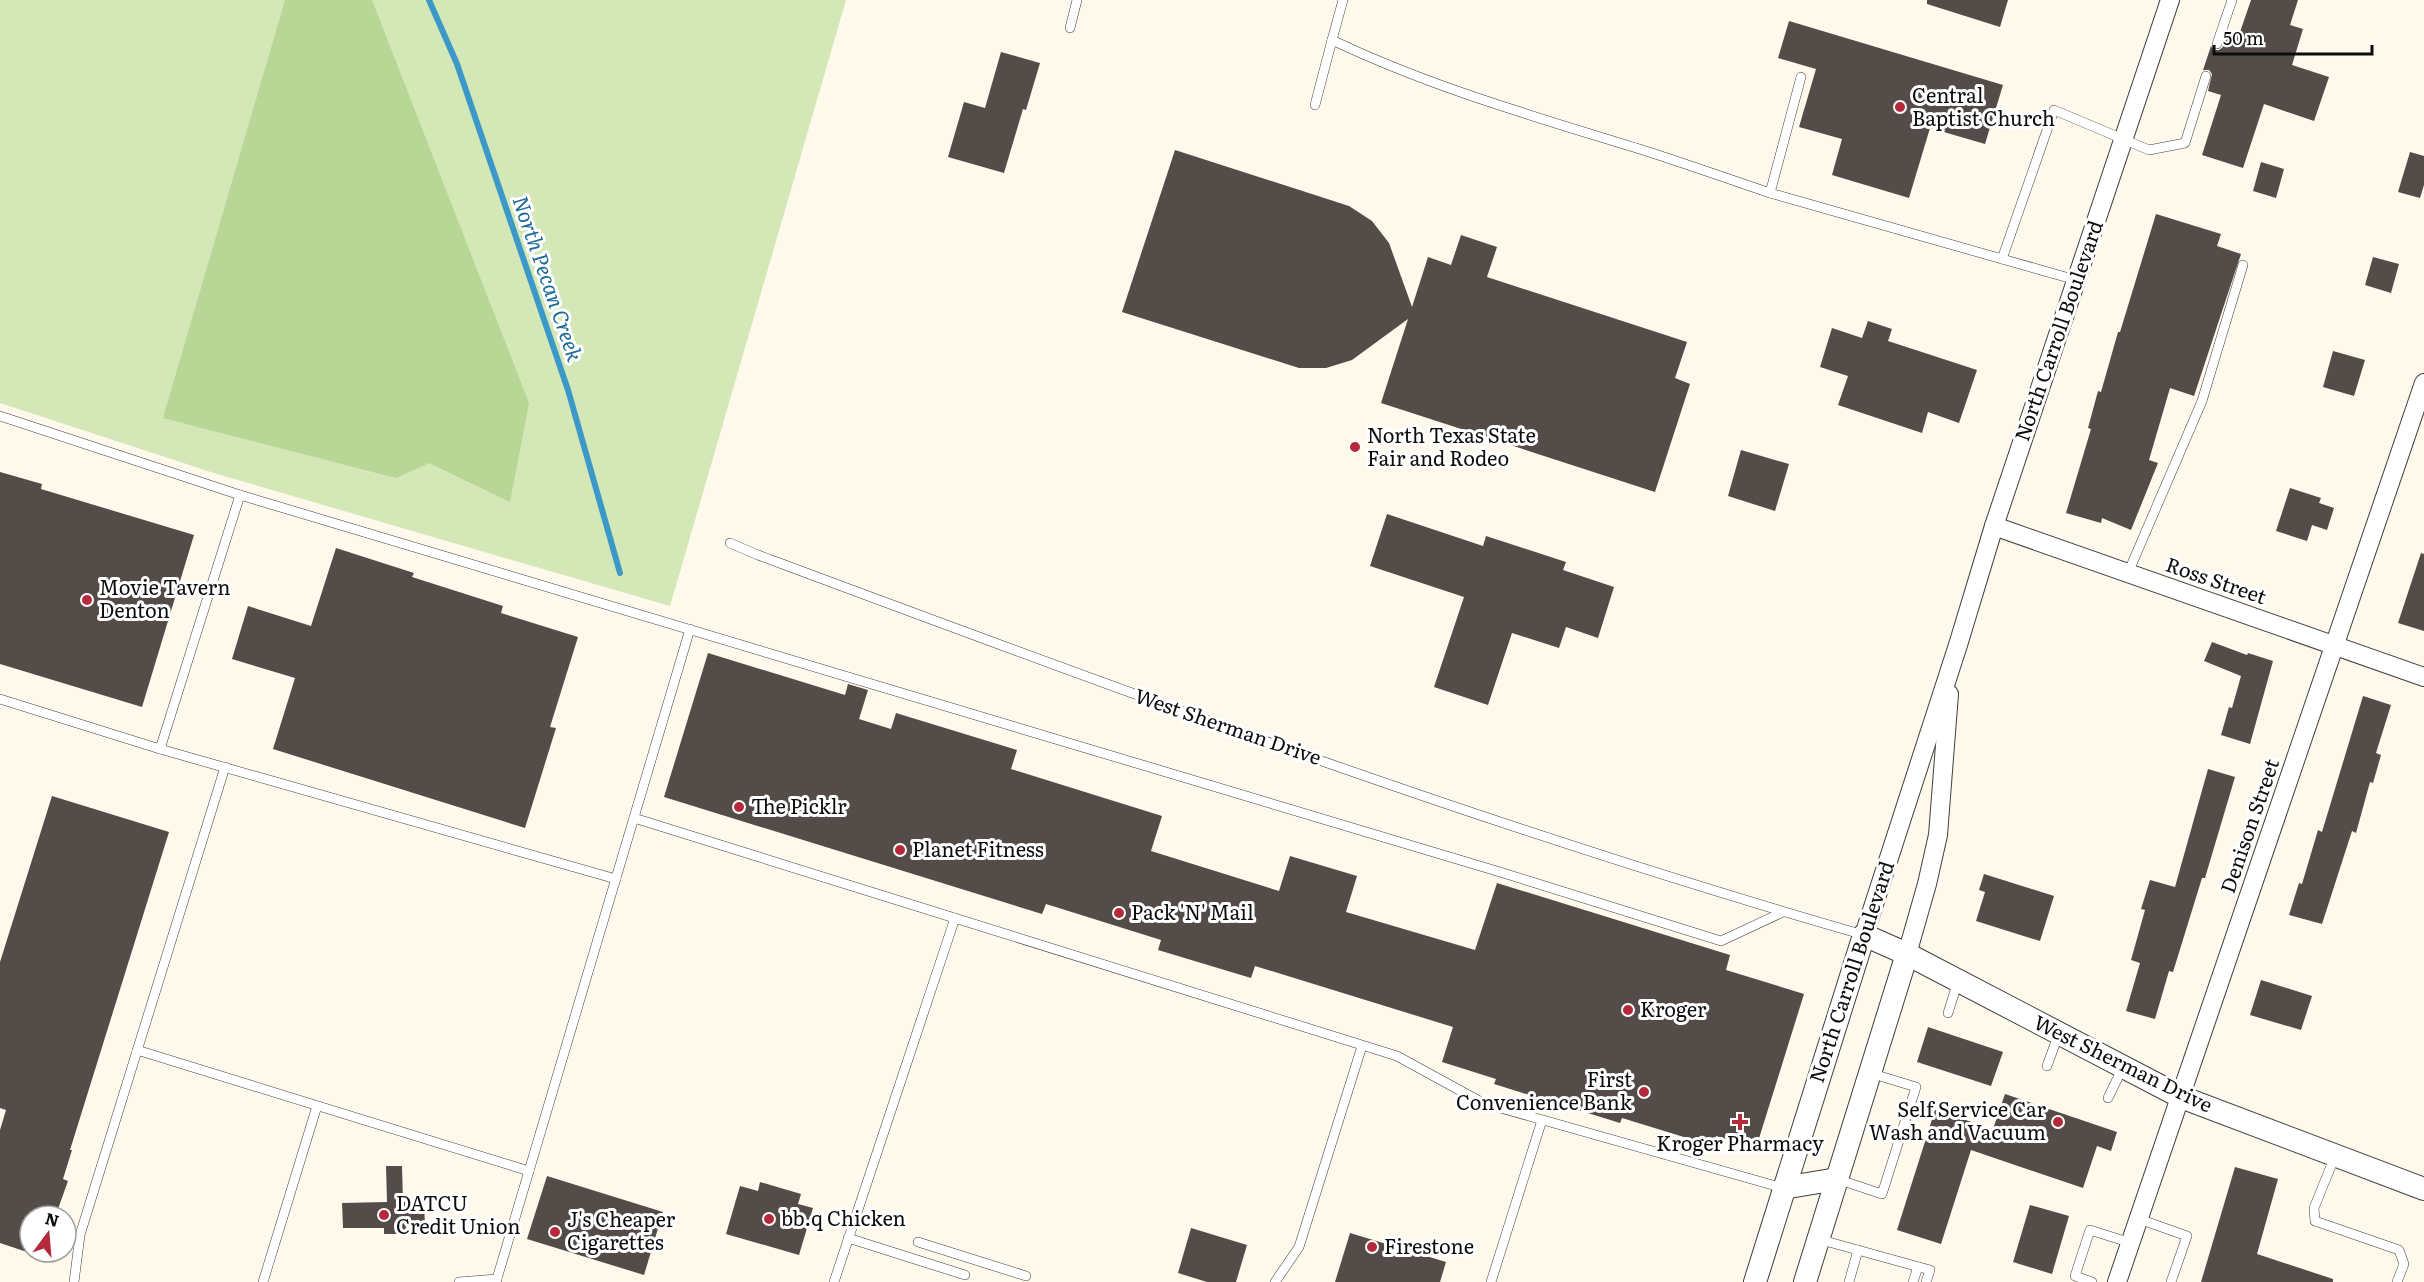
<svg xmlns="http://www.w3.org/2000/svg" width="2424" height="1282" font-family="Literata,serif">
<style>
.green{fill:#d3e7b7}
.forest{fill:#b8d797}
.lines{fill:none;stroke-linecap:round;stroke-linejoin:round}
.stream{stroke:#3c99c7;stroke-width:6}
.building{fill:#544c48}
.service-casing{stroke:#3f3f3f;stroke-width:10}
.minor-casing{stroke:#3f3f3f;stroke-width:20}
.tertiary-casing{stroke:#3f3f3f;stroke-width:24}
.service{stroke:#fff;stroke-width:9}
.minor{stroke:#fff;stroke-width:18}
.tertiary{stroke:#fff;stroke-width:22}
.poi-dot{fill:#b52a3a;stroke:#fff;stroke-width:2}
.labels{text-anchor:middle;stroke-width:6;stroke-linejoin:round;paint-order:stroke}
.poi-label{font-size:20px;fill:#0c0c0c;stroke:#fff;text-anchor:start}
.street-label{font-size:20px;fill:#0c0c0c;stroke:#fff}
.water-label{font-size:21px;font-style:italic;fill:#1b6a97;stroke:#fff}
</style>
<rect width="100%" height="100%" fill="#fef9eb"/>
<path class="green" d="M0 0H846L670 606 217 474 0 403Z"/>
<path class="forest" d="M285 0H372L529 403 510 502 429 463 396 478 163 418Z"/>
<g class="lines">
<path class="stream" d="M429 0 457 64 568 390 620 573"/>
</g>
<g class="building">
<path d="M1927 0H2008L2000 27 1927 4Z"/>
<path d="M2251 0H2298L2290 25 2303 29 2292 65 2329 77 2314 121 2264 104 2243 168 2202 155 2221 95 2208 91 2212 74 2209 70H2203L2211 46 2214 50H2219L2223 47 2228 31 2239 35Z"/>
<path d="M1789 21 2003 85 1985 144 1930 128 1909 198 1832 175 1842 139 1799 127 1816 69 1778 58Z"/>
<path d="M1001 52 1040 63 1026 110 1023 109 1004 173 948 157 964 102 985 108Z"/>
<path d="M1175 150 1349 206 1372 221 1389 243 1412 307 1428 257 1451 265 1461 235 1497 247 1487 277 1687 342 1675 378 1690 384 1655 492 1381 403 1408 319 1352 360 1326 368H1299L1122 312Z"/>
<path d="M2410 152 2424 156V185L2420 198 2398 192Z"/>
<path d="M2261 162 2284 169 2276 198 2253 191Z"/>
<path d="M2156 214 2221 234 2217 246 2241 254 2194 396 2170 388 2149 460 2158 463 2131 530 2102 518 2101 523 2066 513 2091 429 2088 428 2098 391 2101 392 2118 332H2120Z"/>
<path d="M2373 257 2399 264 2391 293 2365 285Z"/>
<path d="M1868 321 1892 329 1888 341 1977 370 1959 423 1928 412 1922 433 1838 405 1848 376 1820 367 1832 328 1862 338Z"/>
<path d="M2333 351 2365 360 2354 396 2323 387Z"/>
<path d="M1741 450 1789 464 1775 511 1728 496Z"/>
<path d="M0 472 42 484 41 489 194 535 142 707 0 664Z"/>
<path d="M2290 488 2321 498 2319 503 2334 508 2327 530 2312 525 2307 541 2276 531Z"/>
<path d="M1387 514 1483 546 1486 536 1566 562 1563 570 1614 587 1598 638 1566 627 1559 648 1512 633 1488 705 1434 687 1464 597 1370 566Z"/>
<path d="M336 548 414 573 412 577 503 606 501 613 578 637 550 727 556 728 525 828 273 749 295 678 232 659 248 606 311 626Z"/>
<path d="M2421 553 2424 554V631L2398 623Z"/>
<path d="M2212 642 2247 655 2248 653 2273 661 2250 744 2221 735 2229 707 2232 708 2241 676 2204 661Z"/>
<path d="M708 653 845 695 848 684 868 690 859 719 891 729 896 713 1017 750 1011 769 1162 816 1151 851 1279 891 1290 856 1357 876 1346 912 1475 950 1497 883 1730 955 1726 970 1804 994 1756 1148 1716 1136 1713 1146 1622 1118 1620 1123 1494 1084 1496 1079 1442 1062 1453 1027 1255 966 1251 978 1158 950 1161 940 1046 904 1042 914 664 797Z"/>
<path d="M2363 696 2391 705 2376 753 2381 755 2373 783 2370 782 2356 833 2352 831 2322 924 2289 915 2299 883 2302 884 2318 830 2322 832Z"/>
<path d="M2208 769 2235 777 2205 878H2202L2173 972 2169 971 2155 1019 2126 1011 2140 963 2131 960 2145 910 2141 909 2150 880 2175 887Z"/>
<path d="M52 796 169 832 70 1150H72L63 1179 68 1181 58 1209 54 1208 51 1216H30V1253L0 1243V1130L6 1110 0 1108V962Z"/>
<path d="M1984 874 2054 896 2040 941 1976 921 1985 892 1979 890Z"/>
<path d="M2261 980 2312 996 2301 1030 2250 1015Z"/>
<path d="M1928 1027 2003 1052 1991 1086 1917 1062Z"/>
<path d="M2005 1094 2117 1132 2111 1151 2097 1146 2083 1188 1971 1150 1941 1244 1897 1230 1935 1110 1993 1129Z"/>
<path d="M386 1166H402L403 1202 424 1201 425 1227H406V1234H384V1228H343L342 1203 387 1202Z"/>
<path d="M2235 1167 2278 1179 2257 1254 2333 1279V1282H2201Z"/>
<path d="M547 1176 663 1212 644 1275 527 1239Z"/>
<path d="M760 1182 801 1194 798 1204 813 1208 799 1255 726 1234 740 1186 758 1191Z"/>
<path d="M2030 1205 2069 1216 2052 1274 2013 1262Z"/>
<path d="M1191 1228 1247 1245 1236 1282H1207L1178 1273Z"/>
<path d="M1350 1233 1446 1262 1440 1282H1335Z"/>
</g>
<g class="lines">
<defs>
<g id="service">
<path d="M1343 0 1332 40C1435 89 1540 118 1649 152 1689 165 1729 179 1770 193"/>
<path d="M1070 28 1077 0"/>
<path d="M2217 44 2232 0"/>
<path d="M1801 77 1770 193 2076 280"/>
<path d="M1315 105 1332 40"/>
<path d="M2002 259 2054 110 2149 150 2185 143 2206 76"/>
<path d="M0 416 240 495"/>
<path d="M730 543 758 555C1123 691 1489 828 1864 935"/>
<path d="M2128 573 2202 401 2243 265"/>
<path d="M0 699 160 749 616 879"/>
<path d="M160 749 240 495 1500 872 1721 941 1783 912"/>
<path d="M634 818 1397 1056 1483 1103 1783 1188"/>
<path d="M1948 1013 1958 981"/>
<path d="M137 1050 529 1171"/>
<path d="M2047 1066 2059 1033"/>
<path d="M2108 1098 2123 1067"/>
<path d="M2335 1156 2314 1208 2315 1221 2399 1250 2404 1264 2397 1282"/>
<path d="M1837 1179 1882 1194 1916 1087 1870 1073"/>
<path d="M2139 1219 2187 1236 2171 1282"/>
<path d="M848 1238 965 1275"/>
<path d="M1818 1239 1930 1270 1926 1282"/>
<path d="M918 1242 1026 1276"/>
<path d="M74 1282 80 1235 225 767"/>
<path d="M263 1282 317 1106"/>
<path d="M459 1282 497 1279"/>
<path d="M496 1282 690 629"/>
<path d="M834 1282 955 918"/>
<path d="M1275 1282 1299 1247 1362 1046"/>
<path d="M1491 1282 1542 1120"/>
<path d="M1849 1282 1858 1250"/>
<path d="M1913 1282 1918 1267"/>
<path d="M2092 1282 2075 1276 2090 1230 2131 1243"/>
</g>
<g id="minor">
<path d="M1994 526 2424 677"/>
<path d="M1864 935 1958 645 1994 526 2170 0"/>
<path d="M1907 954 1927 884 1938 835 1949 694"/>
<path d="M2117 1282 2424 383"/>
</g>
<g id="tertiary">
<path d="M1783 1188 1837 1179"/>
<path d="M1755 1282 1864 935 1907 954 2181 1097 2424 1189"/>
<path d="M1805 1282 1907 954"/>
</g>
</defs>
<use href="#service" class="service-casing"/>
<use href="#minor" class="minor-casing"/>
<use href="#tertiary" class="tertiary-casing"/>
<use href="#service" class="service"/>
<use href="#minor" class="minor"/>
<use href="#tertiary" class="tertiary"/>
</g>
<g class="poi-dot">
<circle cx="1900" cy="107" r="6"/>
<circle cx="1355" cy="447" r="6"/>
<circle cx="87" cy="600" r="6"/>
<circle cx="739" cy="807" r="6"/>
<circle cx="900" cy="850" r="6"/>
<circle cx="1119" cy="913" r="6"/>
<circle cx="1628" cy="1010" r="6"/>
<circle cx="1644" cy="1092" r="6"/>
<path d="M1737 1113h6v6h6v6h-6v6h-6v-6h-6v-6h6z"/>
<circle cx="2058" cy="1122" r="6"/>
<circle cx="384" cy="1215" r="6"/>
<circle cx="769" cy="1219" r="6"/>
<circle cx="555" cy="1232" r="6"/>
<circle cx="1372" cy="1247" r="6"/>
</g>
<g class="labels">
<g class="poi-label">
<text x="1912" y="103">Central<tspan x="1912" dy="23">Baptist Church</tspan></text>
<text x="1367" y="443">North Texas State<tspan x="1367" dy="23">Fair and Rodeo</tspan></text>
<text x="99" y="595">Movie Tavern<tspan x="99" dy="23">Denton</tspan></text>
<text x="751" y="814">The Picklr</text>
<text x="912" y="857">Planet Fitness</text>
<text x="1131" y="920">Pack 'N' Mail</text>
<text x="1640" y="1017">Kroger</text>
<text x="1632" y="1087" text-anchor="end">First<tspan x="1632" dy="23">Convenience Bank</tspan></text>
<text x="2046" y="1117" text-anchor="end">Self Service Car<tspan x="2046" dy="23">Wash and Vacuum</tspan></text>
<text x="1740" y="1151" text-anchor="middle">Kroger Pharmacy</text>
<text x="396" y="1211">DATCU<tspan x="396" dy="23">Credit Union</tspan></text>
<text x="781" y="1226">bb.q Chicken</text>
<text x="567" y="1227">J's Cheaper<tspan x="567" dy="23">Cigarettes</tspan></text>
<text x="1384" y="1254">Firestone</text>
</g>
<g class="street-label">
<text transform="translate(2059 331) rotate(-71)" y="7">North Carroll Boulevard</text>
<text transform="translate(2216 581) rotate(19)" y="7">Ross Street</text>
<text transform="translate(1228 727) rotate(19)" y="7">West Sherman Drive</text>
<text transform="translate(2250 826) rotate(-71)" y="7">Denison Street</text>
<text transform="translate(1852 972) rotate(-72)" y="7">North Carroll Boulevard</text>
<text transform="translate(2123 1064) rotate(26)" y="7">West Sherman Drive</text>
</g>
<g class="water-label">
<text transform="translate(547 279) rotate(71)" y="7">North Pecan Creek</text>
</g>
</g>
<g transform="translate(48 1234) rotate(16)"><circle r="28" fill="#ffffff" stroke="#9e9e9e" stroke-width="1.5"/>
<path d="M0-4.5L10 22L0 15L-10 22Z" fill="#b52a3a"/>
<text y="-9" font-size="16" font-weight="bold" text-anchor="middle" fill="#0c0c0c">N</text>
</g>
<path d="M2214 45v9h158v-9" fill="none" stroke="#0c0c0c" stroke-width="3"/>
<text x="2223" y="45" font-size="18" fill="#0c0c0c" stroke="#ffffff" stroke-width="4.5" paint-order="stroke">50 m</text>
</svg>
